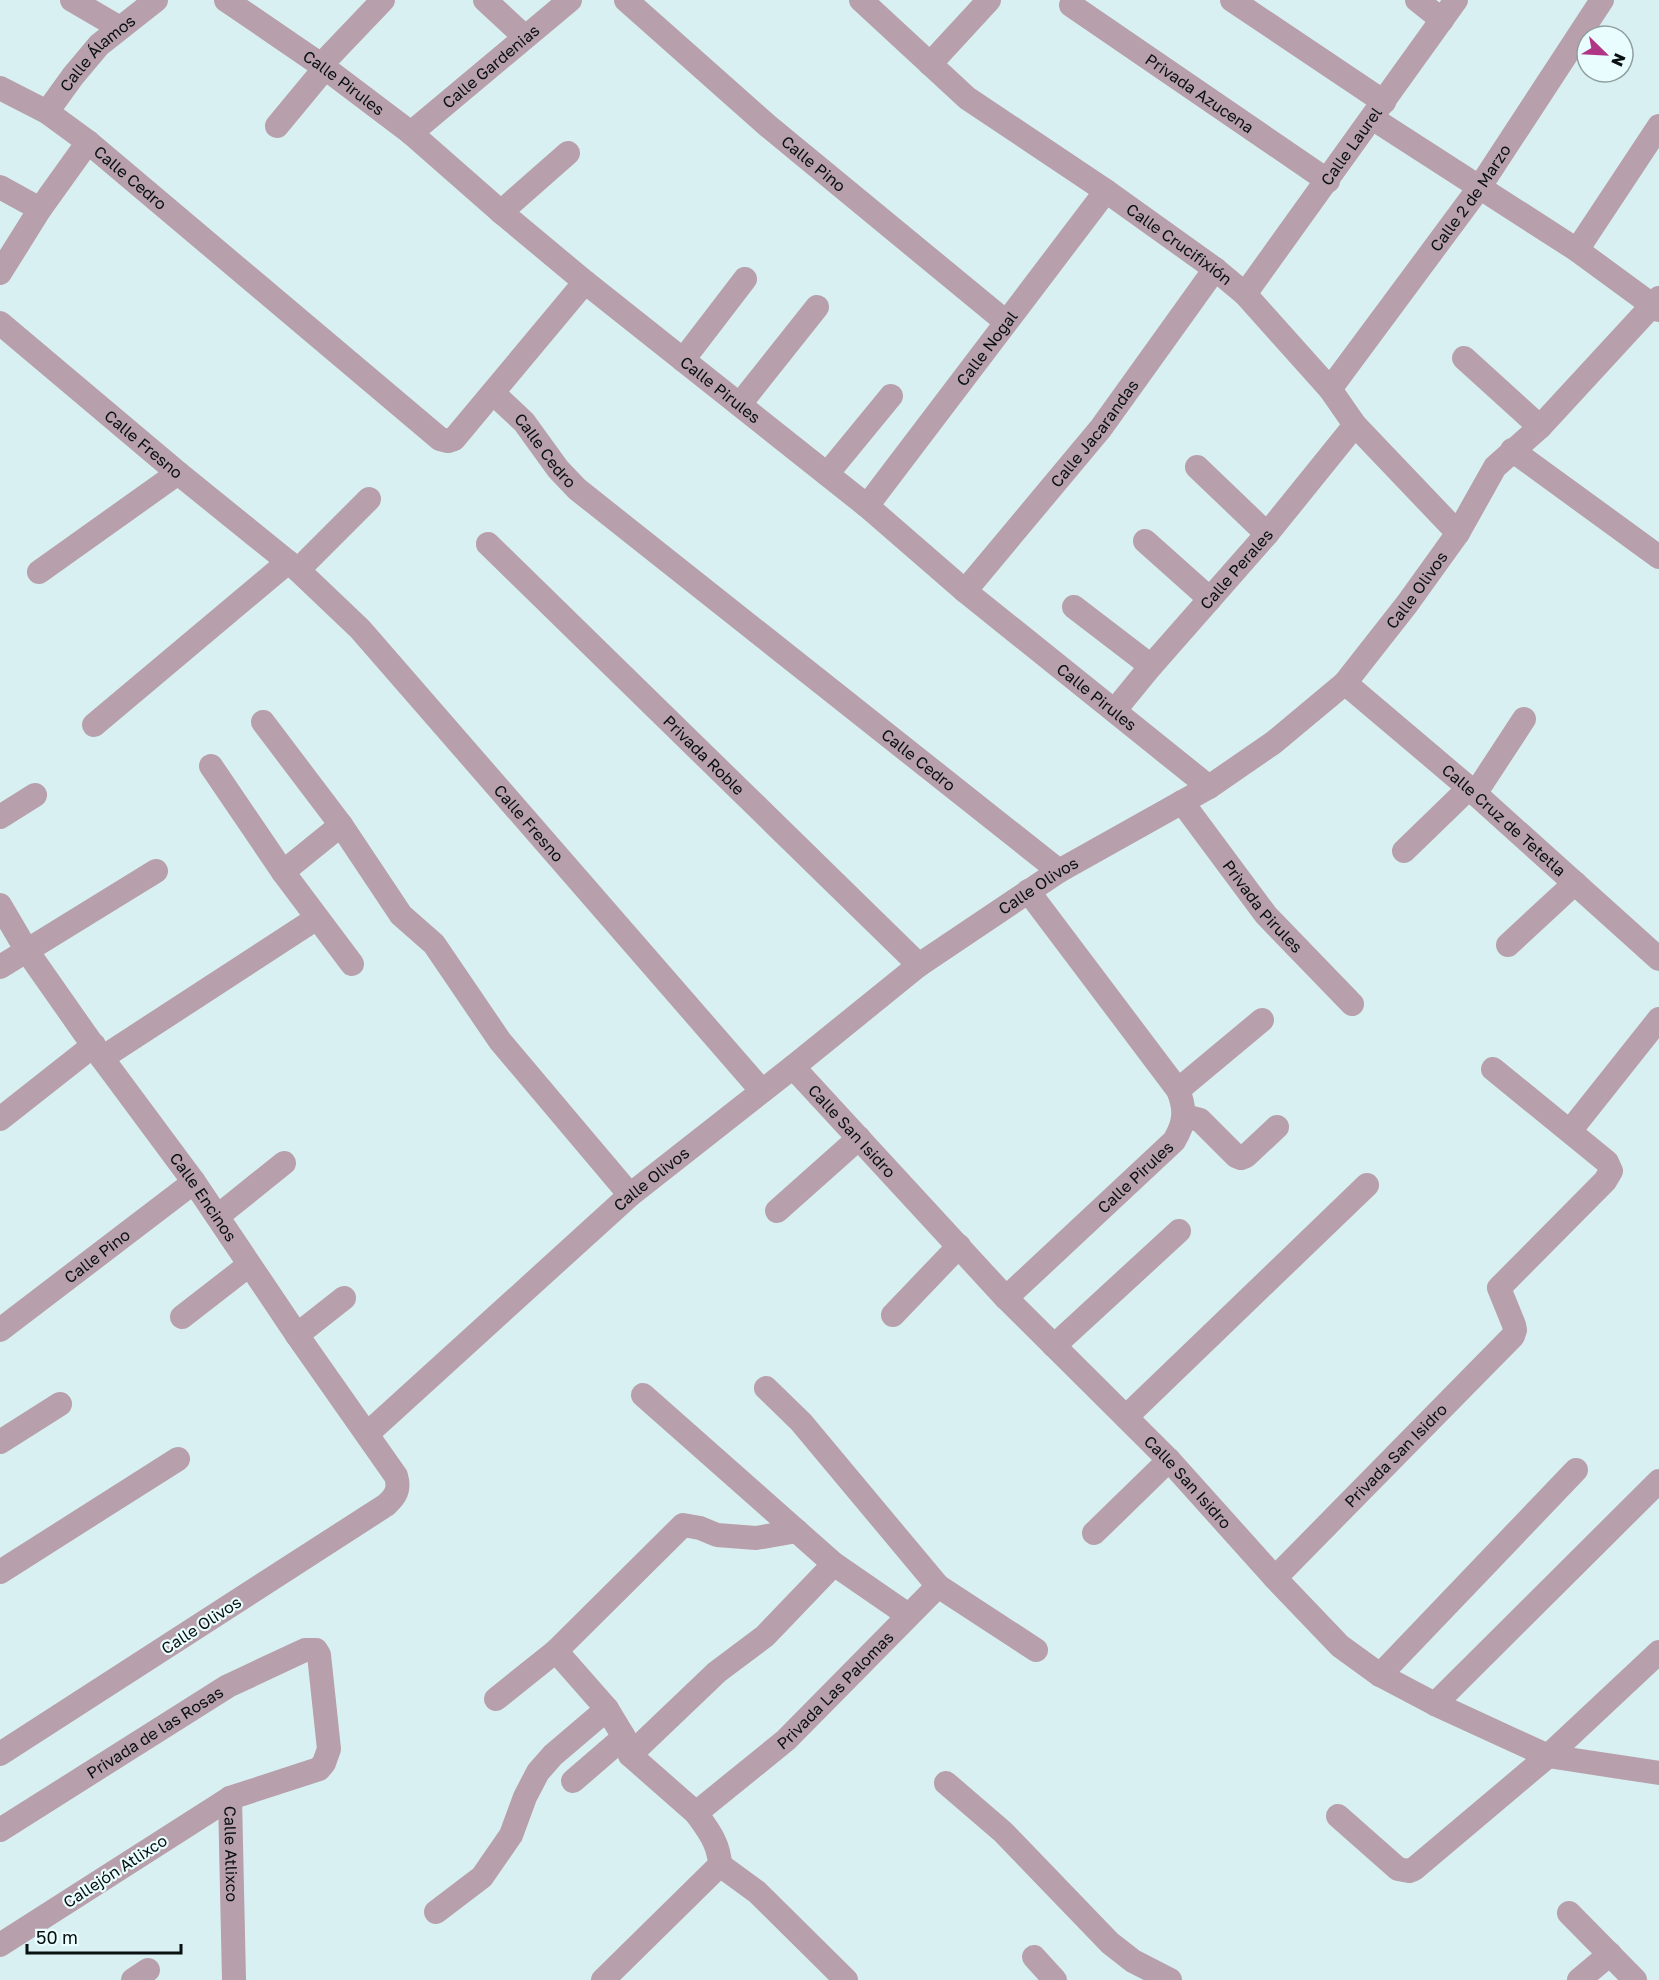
<svg xmlns="http://www.w3.org/2000/svg" width="1659" height="1980" font-family="'Golos Text',sans-serif">
<style>
.lines{fill:none;stroke-linecap:round;stroke-linejoin:round}
.minor{stroke:#b79fab;stroke-width:24}
.labels{text-anchor:middle;stroke-width:4.5;stroke-linejoin:round;paint-order:stroke}
.street-label{font-size:16px;fill:#081011;stroke:#e9fcfe}
</style>
<rect width="100%" height="100%" fill="#d8f0f2"/>
<g class="lines">
<g class="minor">
<path d="M72 0 120 28"/>
<path id="s1" d="M226 0 321 65 411 133 501 212 585 282 867 506 965 591 1209 787"/>
<path d="M485 0 525 37"/>
<path id="s2" d="M626 0 768 126 1006 322"/>
<path id="s3" d="M861 0 967 98 1106 191 1215 269 1245 294 1330 389 1355 425 1458 533"/>
<path d="M1232 0 1384 102"/>
<path d="M1417 0 1442 20"/>
<path id="s4" d="M1071 5 1328 181"/>
<path d="M930 64 989 0"/>
<path d="M321 65 383 0"/>
<path id="s5" d="M0 88 47 112 88 142 440 439 448 441 454 439 585 282"/>
<path id="s6" d="M47 112 73 76 99 45 156 0"/>
<path d="M1372 118 1577 250 1659 310"/>
<path d="M277 126 325 68"/>
<path id="s7" d="M411 133 570 0"/>
<path d="M0 187 40 209"/>
<path d="M501 212 568 153"/>
<path d="M1577 250 1659 126"/>
<path d="M0 273 40 209 88 142"/>
<path id="s8" d="M1245 294 1456 0"/>
<path id="s9" d="M0 323 178 473 298 570 360 629 762 1091"/>
<path d="M1464 358 1540 427"/>
<path d="M683 360 745 279"/>
<path id="s10" d="M1330 389 1479 188 1602 0"/>
<path id="s11" d="M493 393 524 422 558 469 577 489 1059 871"/>
<path d="M740 404 817 307"/>
<path d="M1512 450 1659 557"/>
<path d="M1197 467 1267 534"/>
<path d="M827 474 891 396"/>
<path id="s12" d="M867 506 1106 191"/>
<path d="M1145 541 1210 599"/>
<path id="s13" d="M488 544 919 965"/>
<path d="M298 570 369 499"/>
<path d="M39 572 178 473"/>
<path id="s14" d="M965 591 1101 428 1215 269"/>
<path d="M1074 607 1151 666"/>
<path id="s15" d="M1345 683 1469 788 1659 959"/>
<path id="s16" d="M1115 710 1151 666 1267 534 1355 425"/>
<path d="M263 722 341 825 401 915 434 944 500 1041 630 1195"/>
<path d="M94 725 288 562"/>
<path d="M211 766 283 872 352 964"/>
<path d="M1475 794 1524 719"/>
<path id="s17" d="M1182 802 1266 915 1352 1004"/>
<path d="M0 817 35 795"/>
<path d="M1404 851 1469 788"/>
<path d="M283 872 341 825"/>
<path id="s18" d="M0 905 27 951 102 1058 194 1182 297 1335 396 1476C400 1489 396 1496 386 1505L0 1754"/>
<path d="M1508 945 1575 883"/>
<path d="M0 967 156 871"/>
<path d="M102 1058 317 918"/>
<path id="s19" d="M793 1067 1006 1298 1169 1460 1275 1578 1340 1646 1380 1675 1435 1704 1548 1756 1659 1773"/>
<path d="M1178 1090 1262 1020"/>
<path d="M1184 1116 1200 1120 1236 1156 1241 1158 1246 1156 1277 1127"/>
<path d="M0 1119 94 1045"/>
<path d="M1570 1131 1659 1019"/>
<path d="M777 1211 859 1138"/>
<path d="M218 1216 284 1163"/>
<path id="s20" d="M1006 1298 1174 1141C1185 1123 1186 1109 1178 1090L1028 891"/>
<path d="M893 1315 959 1246"/>
<path d="M182 1317 249 1265"/>
<path id="s21" d="M0 1330 194 1182"/>
<path d="M297 1335 344 1298"/>
<path d="M1054 1346 1179 1231"/>
<path d="M643 1395 834 1564 908 1615"/>
<path d="M1126 1417 1367 1185"/>
<path id="s22" d="M367 1434 630 1195 793 1067 919 965 1059 871 1209 787 1273 743 1345 683 1407 604 1458 533 1495 467 1540 427 1659 298"/>
<path d="M0 1442 60 1404"/>
<path d="M1094 1533 1169 1460"/>
<path d="M0 1572 178 1459"/>
<path id="s23" d="M1275 1578 1513 1336 1515 1330 1514 1325 1499 1288 1605 1181 1611 1171 1607 1162 1493 1069"/>
<path d="M938 1586 1036 1650"/>
<path d="M556 1651 607 1709 624 1737 630 1755 696 1813"/>
<path d="M1380 1675 1576 1470"/>
<path d="M496 1699 556 1651 683 1525 700 1528 717 1535 756 1538 797 1531"/>
<path d="M1435 1704 1659 1481"/>
<path d="M630 1755 717 1672 765 1636 834 1564"/>
<path d="M573 1781 624 1737"/>
<path d="M946 1783 1003 1832 1110 1943 1133 1961 1170 1980"/>
<path id="s24" d="M230 1798 234 1980"/>
<path d="M1338 1816 1398 1869 1409 1871 1414 1869 1548 1756 1659 1652"/>
<path id="s25" d="M0 1830 228 1686 305 1650H316L319 1655 329 1749 324 1763 319 1769 230 1798 0 1945"/>
<path d="M720 1865 757 1892 846 1980"/>
<path d="M436 1912 482 1877 511 1835 525 1797 538 1772 553 1755 607 1709"/>
<path d="M1569 1913 1635 1980"/>
<path d="M1034 1957 1055 1980"/>
<path d="M133 1980 148 1970"/>
<path id="s26" d="M603 1980 720 1865C719 1843 708 1830 696 1813L786 1740 938 1586 801 1422 766 1388"/>
<path d="M1579 1980 1610 1954"/>
</g>
</g>
<g class="labels">
<g class="street-label">
<text dy="6" stroke="none"><textPath href="#s6" startOffset="78">Calle Álamos</textPath></text>
<text dy="6" stroke="none"><textPath href="#s7" startOffset="104">Calle Gardenias</textPath></text>
<text dy="6" stroke="none"><textPath href="#s1" startOffset="144">Calle Pirules</textPath></text>
<text dy="6" stroke="none"><textPath href="#s4" startOffset="156">Privada Azucena</textPath></text>
<text dy="6" stroke="none"><textPath href="#s8" startOffset="182">Calle Laurel</textPath></text>
<text dy="6" stroke="none"><textPath href="#s2" startOffset="249">Calle Pino</textPath></text>
<text dy="6" stroke="none"><textPath href="#s5" startOffset="159">Calle Cedro</textPath></text>
<text dy="6" stroke="none"><textPath href="#s10" startOffset="237">Calle 2 de Marzo</textPath></text>
<text dy="6" stroke="none"><textPath href="#s3" startOffset="402">Calle Crucifixión</textPath></text>
<text dy="6" stroke="none"><textPath href="#s12" startOffset="198">Calle Nogal</textPath></text>
<text dy="6" stroke="none"><textPath href="#s1" startOffset="630">Calle Pirules</textPath></text>
<text dy="6" stroke="none"><textPath href="#s14" startOffset="204">Calle Jacarandas</textPath></text>
<text dy="6" stroke="none"><textPath href="#s9" startOffset="188">Calle Fresno</textPath></text>
<text dy="6" stroke="none"><textPath href="#s11" startOffset="78">Calle Cedro</textPath></text>
<text dy="6" stroke="none"><textPath href="#s16" startOffset="186">Calle Perales</textPath></text>
<text dy="6" stroke="none"><textPath href="#s22" startOffset="1354">Calle Olivos</textPath></text>
<text dy="6" stroke="none"><textPath href="#s1" startOffset="1116">Calle Pirules</textPath></text>
<text dy="6" stroke="none"><textPath href="#s13" startOffset="302">Privada Roble</textPath></text>
<text dy="6" stroke="none"><textPath href="#s11" startOffset="564">Calle Cedro</textPath></text>
<text dy="6" stroke="none"><textPath href="#s15" startOffset="210">Calle Cruz de Tetetla</textPath></text>
<text dy="6" stroke="none"><textPath href="#s9" startOffset="730">Calle Fresno</textPath></text>
<text dy="6" stroke="none"><textPath href="#s22" startOffset="868">Calle Olivos</textPath></text>
<text dy="6" stroke="none"><textPath href="#s17" startOffset="132">Privada Pirules</textPath></text>
<text dy="6" stroke="none"><textPath href="#s19" startOffset="87">Calle San Isidro</textPath></text>
<text dy="6" stroke="none"><textPath href="#s20" startOffset="177">Calle Pirules</textPath></text>
<text dy="6" stroke="none"><textPath href="#s22" startOffset="382">Calle Olivos</textPath></text>
<text dy="6" stroke="none"><textPath href="#s18" startOffset="356">Calle Encinos</textPath></text>
<text dy="6" stroke="none"><textPath href="#s21" startOffset="122">Calle Pino</textPath></text>
<text dy="6" stroke="none"><textPath href="#s23" startOffset="172">Privada San Isidro</textPath></text>
<text dy="6" stroke="none"><textPath href="#s19" startOffset="573">Calle San Isidro</textPath></text>
<text transform="translate(201 1625) rotate(-33)" y="6">Calle Olivos</text>
<text dy="6" stroke="none"><textPath href="#s26" startOffset="408">Privada Las Palomas</textPath></text>
<text dy="6" stroke="none"><textPath href="#s25" startOffset="183">Privada de las Rosas</textPath></text>
<text dy="6" stroke="none"><textPath href="#s24" startOffset="56">Calle Atlixco</textPath></text>
<text transform="translate(115 1871) rotate(-33)" y="6">Callejón Atlixco</text>
</g>
</g>
<g transform="translate(1605 54) rotate(114)"><circle r="28" fill="#e9fcfe" stroke="#8f9e9f" stroke-width="1.5"/>
<path d="M0-4.5L10 22L0 15L-10 22Z" fill="#b13585"/>
<text y="-9" font-size="16" font-weight="bold" text-anchor="middle" fill="#081011">N</text>
</g>
<path d="M27 1944v9h154v-9" fill="none" stroke="#081011" stroke-width="3"/>
<text x="36" y="1944" font-size="18" fill="#081011" stroke="#e9fcfe" stroke-width="4.5" paint-order="stroke">50 m</text>
</svg>
